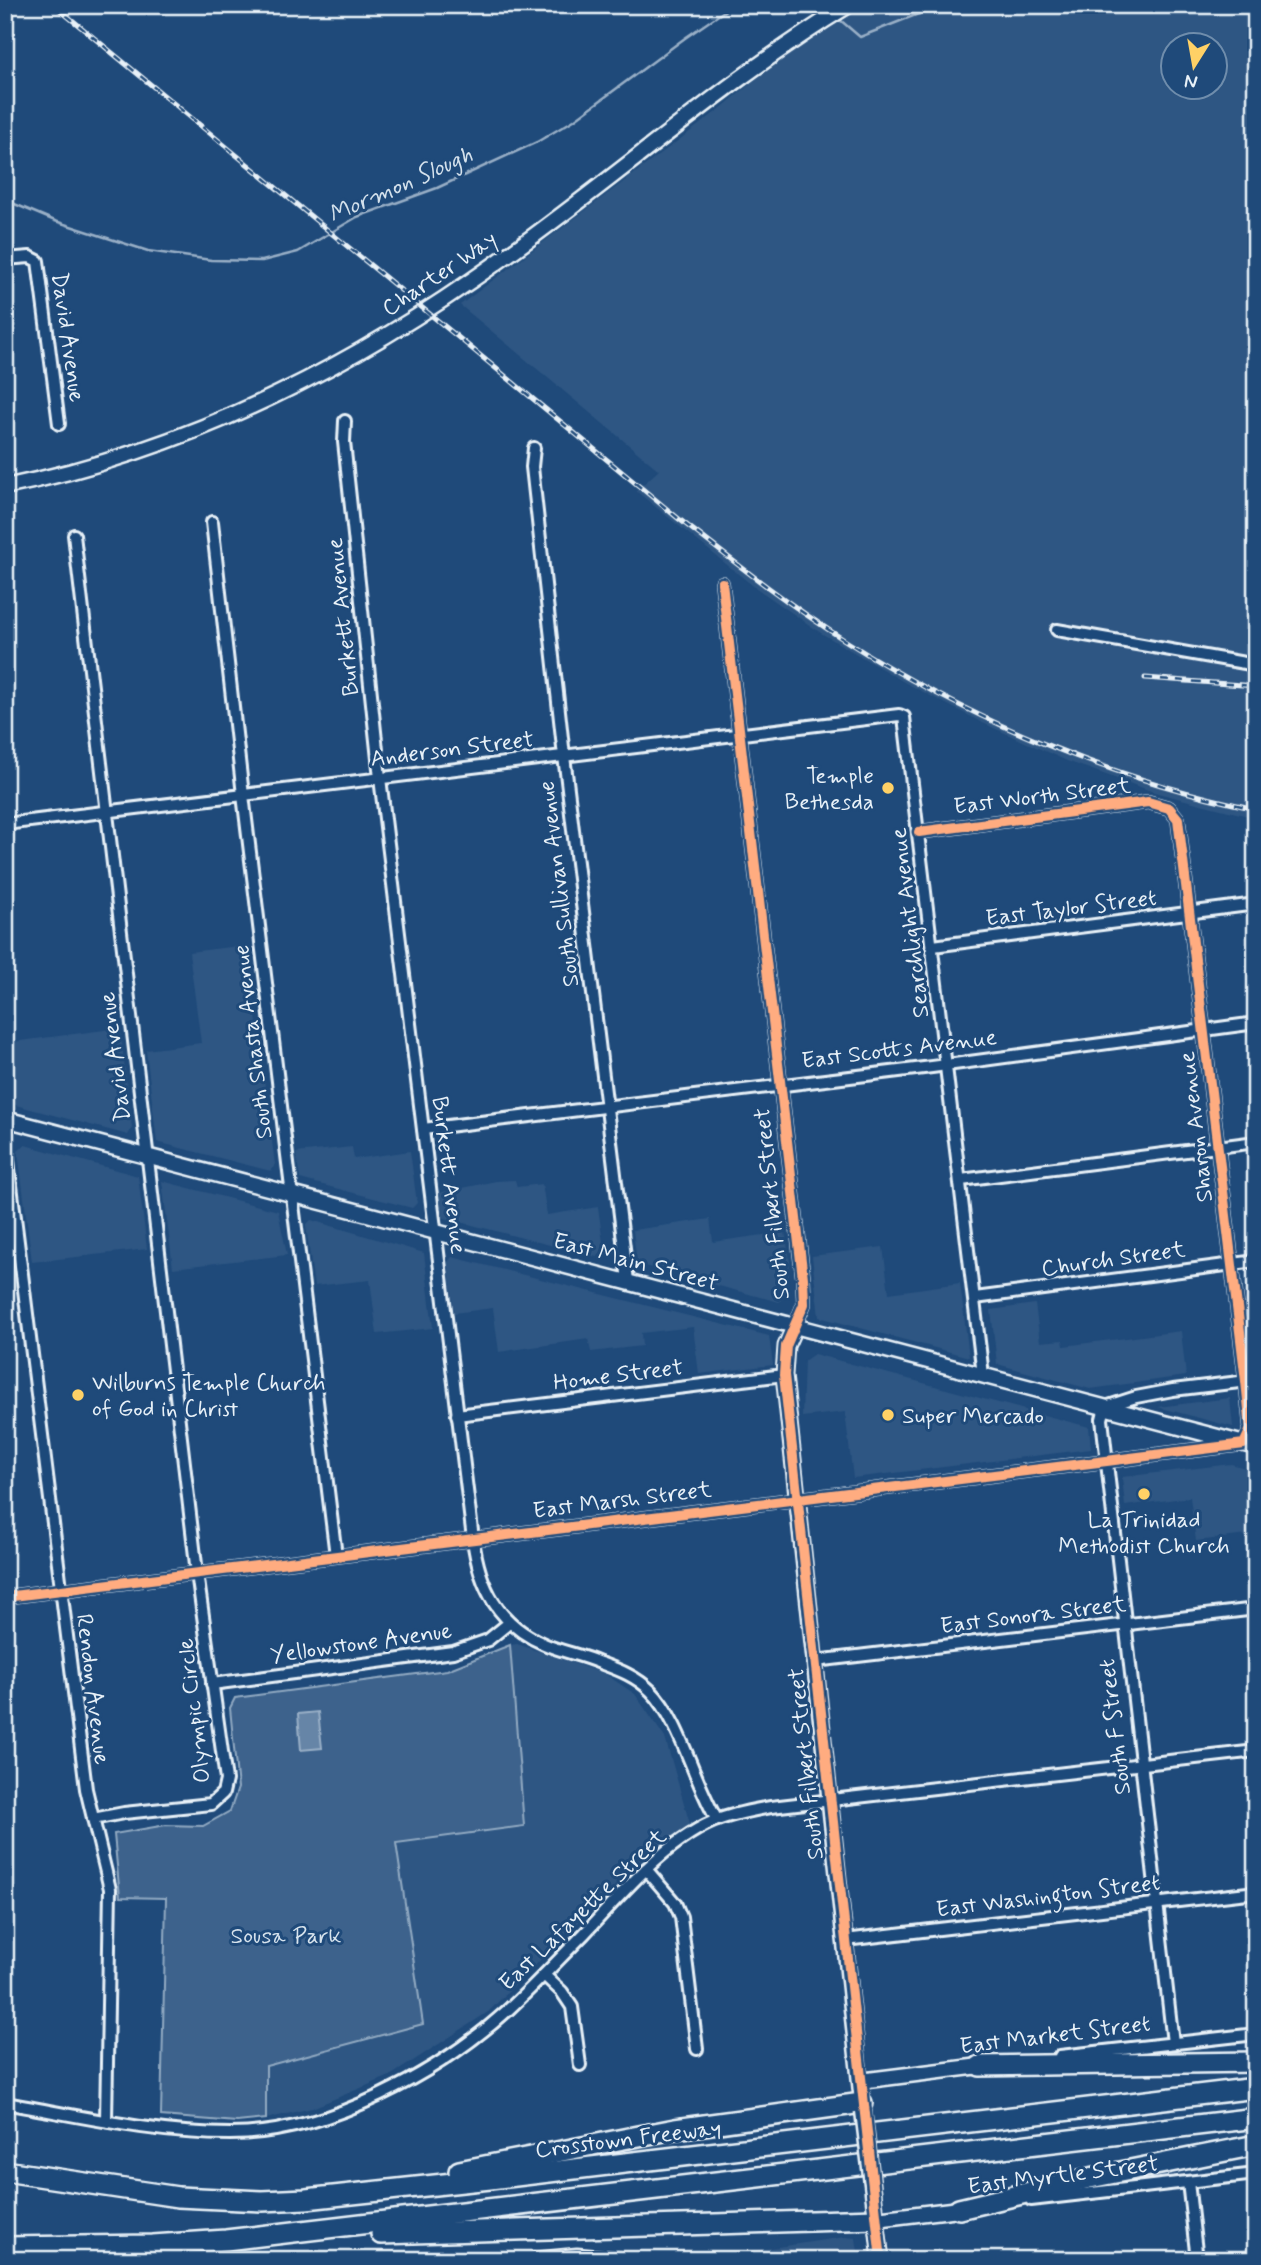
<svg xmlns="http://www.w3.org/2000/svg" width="1261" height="2265" font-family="Mynerve,sans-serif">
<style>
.built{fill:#2e5683;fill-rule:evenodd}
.green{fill:#3c628c;stroke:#92aac2;stroke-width:2}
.water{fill:#6685a7;stroke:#9ab0c7;stroke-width:2}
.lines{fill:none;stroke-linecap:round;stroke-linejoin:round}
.stream{stroke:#9ab0c7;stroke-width:2.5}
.street-casing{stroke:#e8f1f8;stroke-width:16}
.secondary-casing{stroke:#e8f1f8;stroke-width:19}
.highway-casing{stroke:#e8f1f8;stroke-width:24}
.street{stroke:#1f4a7a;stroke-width:10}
.secondary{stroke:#1f4a7a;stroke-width:14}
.highway{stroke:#1f4a7a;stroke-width:19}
.rail-casing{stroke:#e8f1f8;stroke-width:5}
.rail{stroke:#1f4a7a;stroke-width:2.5;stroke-dasharray:8;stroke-linecap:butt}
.secondary-bridge-casing{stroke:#e8f1f8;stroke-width:19;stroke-linecap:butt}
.secondary-bridge{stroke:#1f4a7a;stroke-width:14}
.cycleway-casing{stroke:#1f4a7a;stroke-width:15}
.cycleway{stroke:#ffac80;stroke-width:10}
.poi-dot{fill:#ffd166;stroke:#1f4a7a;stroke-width:2.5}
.labels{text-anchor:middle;stroke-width:6;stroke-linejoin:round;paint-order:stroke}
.street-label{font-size:23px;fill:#e8f1f8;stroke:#1f4a7a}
.poi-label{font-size:23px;fill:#e8f1f8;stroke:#1f4a7a;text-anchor:start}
.park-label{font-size:23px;fill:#d7e3ed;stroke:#1f4a7a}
.water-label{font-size:24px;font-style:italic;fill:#d4e1ec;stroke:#1f4a7a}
</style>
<rect width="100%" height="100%" fill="#1f4a7a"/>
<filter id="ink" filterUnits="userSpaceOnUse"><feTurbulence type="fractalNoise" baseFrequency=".0143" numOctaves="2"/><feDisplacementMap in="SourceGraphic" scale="14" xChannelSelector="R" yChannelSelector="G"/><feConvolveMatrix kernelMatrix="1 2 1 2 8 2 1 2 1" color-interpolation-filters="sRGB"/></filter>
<g filter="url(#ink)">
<g class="built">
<path d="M853 5H1256V818L1154 792 1067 761 983 723 904 682 821 633 752 585 636 491 659 470 460 305 720 109 825 22ZM1174 46H1216V88H1174Z"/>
<path d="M247 945 275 1165 271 1171 157 1142 146 1050 201 1043 189 952Z"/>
<path d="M120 1028 132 1128 128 1135 12 1104 5 1043Z"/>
<path d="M25 1145 138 1176 147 1249 32 1262 18 1151Z"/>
<path d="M352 1147 354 1159 410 1151 417 1203 412 1208 300 1179 296 1153Z"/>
<path d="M515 1180 517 1187 542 1184 547 1215 598 1207 604 1250 597 1257 441 1217 439 1193 496 1181Z"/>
<path d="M162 1181 278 1211 287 1255 173 1268Z"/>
<path d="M710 1219 713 1242 785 1232 790 1262 787 1294 779 1302 637 1264 633 1230Z"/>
<path d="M311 1220 424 1253 433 1328 377 1334 370 1280 314 1286 306 1225Z"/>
<path d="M883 1247 889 1293 960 1283 969 1357 819 1317 812 1256Z"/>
<path d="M452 1257 769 1336 773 1365 699 1374 693 1327 641 1333 642 1346 591 1352 588 1339 499 1352 493 1308 454 1313 448 1262Z"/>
<path d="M1035 1304 1040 1342 1063 1340 1064 1346 1181 1331 1186 1376 1090 1389 997 1364 991 1310Z"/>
<path d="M814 1354 1089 1427 1091 1449 853 1478 845 1412 802 1417 804 1361Z"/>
<path d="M1230 1398 1233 1427 1158 1407Z"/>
<path d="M1231 1464 1256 1471V1534L1196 1541 1190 1497 1125 1506 1122 1477Z"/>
<path d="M517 1644 605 1674 635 1694 665 1738 690 1824 644 1857 488 2012 390 2076 312 2108 266 2119 265 2066 422 2024 396 1843 524 1826 510 1645Z"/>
<path d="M845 2237 856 2238 859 2260H691Z"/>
<path d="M1256 2249V2260H1212L1211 2254Z"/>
</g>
<path class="green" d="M510 1645 524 1826 396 1843 423 2024 266 2066V2119L237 2122 161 2116 166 1898 120 1897 114 1834 166 1825 203 1826 230 1811 238 1788 230 1708 235 1698 447 1670Z"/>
<path class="water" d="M318 1712 322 1748 301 1750 298 1714Z"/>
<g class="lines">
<g class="stream">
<path d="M823 5 831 12"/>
<path d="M839 19 860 37 941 5"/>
<path d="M5 200 55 221 148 251 211 260 262 261 298 252 357 217 437 188 537 142 574 120 685 38 733 5"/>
</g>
<defs>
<g id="street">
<path d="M5 259 30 257 38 261 59 424"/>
<path d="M345 421 344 442 380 778 473 1539C479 1587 498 1624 544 1644 562 1652 582 1655 600 1663 619 1670 636 1676 651 1691 680 1720 694 1782 717 1820"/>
<path d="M534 448 532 467 564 756 628 1281"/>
<path d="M212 522 243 795 336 1556"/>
<path d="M74 535 197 1573 226 1780 223 1793 211 1804 124 1813 93 1819"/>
<path d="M722 583 803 1278 804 1304 795 1326"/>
<path d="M1057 630 1256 665"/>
<path d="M5 824 899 715 904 717 983 1375"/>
<path d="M933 946 1256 904"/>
<path d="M423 1129 932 1067 1256 1023"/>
<path d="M5 1137 86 1789 110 1889 106 2121"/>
<path d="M961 1180 1256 1142"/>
<path d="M975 1298 1256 1261"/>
<path d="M457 1415 784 1375"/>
<path d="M5 1597 1244 1444 1251 1429 1246 1381 1178 819 1169 808 1148 802 919 832"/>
<path d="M815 1661 1256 1609"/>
<path d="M212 1684 453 1652 488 1640 509 1623"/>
<path d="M646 1869 675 1903 681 1917 697 2049"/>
<path d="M845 1940 1256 1892"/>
<path d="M544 1975 562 1992 572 2007 580 2065"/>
<path d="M1173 2043 1102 1419 1105 1407 1136 1397 1173 1390 1256 1380"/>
<path d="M1060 2056 1256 2034"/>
<path d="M5 2103C79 2116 155 2134 230 2134 327 2134 439 2073 509 2009 535 1985 559 1959 584 1934 621 1895 668 1837 720 1819 737 1813 754 1810 771 1807L1256 1751"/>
<path d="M1188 2182 1197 2260"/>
<path d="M1031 2200 1256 2174"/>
</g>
<g id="secondary">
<path d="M5 487C174 453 332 377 472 280 601 192 716 86 849 5"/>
<path d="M5 1119 1256 1447"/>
<path d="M795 1326 786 1346 784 1375 863 2111"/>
<path d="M860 2081 980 2066"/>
<path d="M875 2209 881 2260"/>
<path d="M876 2219 959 2209"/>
<path d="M536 2260 577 2256 619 2260"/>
</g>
<g id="highway">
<path d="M980 2066 1256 2062"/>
<path d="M5 2171 178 2197 262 2201 306 2199 490 2179 1256 2088"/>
<path d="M459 2171 675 2129 862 2103"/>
<path d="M959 2209 1085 2179 1256 2145"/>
<path d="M381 2234 876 2219"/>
<path d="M5 2247 153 2245 226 2240 1256 2118"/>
</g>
</defs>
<use href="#street" class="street-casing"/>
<use href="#secondary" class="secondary-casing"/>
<use href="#highway" class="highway-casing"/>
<use href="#street" class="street"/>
<use href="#secondary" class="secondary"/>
<use href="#highway" class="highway"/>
<defs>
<g id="rail">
<path d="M54 5 679 519C733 561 787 604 846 641 970 720 1111 779 1256 809"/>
<path d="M1145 678 1256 686"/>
</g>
</defs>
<use href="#rail" class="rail-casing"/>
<use href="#rail" class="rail"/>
<defs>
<path id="secondary-bridge" d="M863 2111 875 2208"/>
</defs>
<use href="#secondary-bridge" class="secondary-bridge-casing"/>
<use href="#secondary-bridge" class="secondary-bridge"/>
<defs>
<g id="cycleway">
<path d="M722 583 803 1278 804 1304 786 1346 784 1375 881 2260"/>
<path d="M5 1597 1244 1444 1251 1429 1246 1381 1178 819 1169 808 1148 802 919 832"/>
</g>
</defs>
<use href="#cycleway" class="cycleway-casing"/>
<use href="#cycleway" class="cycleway"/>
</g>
</g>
<g class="poi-dot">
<circle cx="888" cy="788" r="7"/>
<circle cx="78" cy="1395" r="7"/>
<circle cx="888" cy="1415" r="7"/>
<circle cx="1144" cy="1494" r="7"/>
</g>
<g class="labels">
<g class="street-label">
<text transform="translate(439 273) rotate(-34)" y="8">Charter Way</text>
<text transform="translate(69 337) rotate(82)" y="8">David Avenue</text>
<text transform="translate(342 617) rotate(-96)" y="8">Burkett Avenue</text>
<text transform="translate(452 748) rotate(-7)" y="8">Anderson Street</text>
<text transform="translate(1042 795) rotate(-7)" y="8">East Worth Street</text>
<text transform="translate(558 884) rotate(-97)" y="8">South Sullivan Avenue</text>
<text transform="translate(1071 907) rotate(-7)" y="8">East Taylor Street</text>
<text transform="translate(909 923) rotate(-97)" y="8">Searchlight Avenue</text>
<text transform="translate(252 1042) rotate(-97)" y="8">South Shasta Avenue</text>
<text transform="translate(899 1048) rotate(-7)" y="8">East Scotts Avenue</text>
<text transform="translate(114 1057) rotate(-97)" y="8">David Avenue</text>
<text transform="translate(1195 1127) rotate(-97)" y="8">Sharon Avenue</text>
<text transform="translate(450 1175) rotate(83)" y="8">Burkett Avenue</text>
<text transform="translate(771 1204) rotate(-96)" y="8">South Filbert Street</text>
<text transform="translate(1113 1258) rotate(-8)" y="8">Church Street</text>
<text transform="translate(636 1261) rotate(15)" y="8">East Main Street</text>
<text transform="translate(618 1374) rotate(-7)" y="8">Home Street</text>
<text transform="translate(622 1499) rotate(-7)" y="8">East Marsh Street</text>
<text transform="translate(1033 1614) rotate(-7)" y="8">East Sonora Street</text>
<text transform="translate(361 1642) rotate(-8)" y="8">Yellowstone Avenue</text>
<text transform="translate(94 1689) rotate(83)" y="8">Rendon Avenue</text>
<text transform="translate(193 1711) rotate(-97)" y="8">Olympic Circle</text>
<text transform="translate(1114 1727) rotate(-97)" y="8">South F Street</text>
<text transform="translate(805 1764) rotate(-96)" y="8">South Filbert Street</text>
<text transform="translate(1048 1895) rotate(-7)" y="8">East Washington Street</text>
<text transform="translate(582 1909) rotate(-44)" y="8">East Lafayette Street</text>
<text transform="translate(1055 2034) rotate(-7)" y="8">East Market Street</text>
<text transform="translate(628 2138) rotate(-7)" y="8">Crosstown Freeway</text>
<text transform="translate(1063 2174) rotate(-7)" y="8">East Myrtle Street</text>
</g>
<g class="poi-label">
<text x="874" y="783" text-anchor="end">Temple<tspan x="874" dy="26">Bethesda</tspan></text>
<text x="92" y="1390">Wilburns Temple Church<tspan x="92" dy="26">of God in Christ</tspan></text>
<text x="902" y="1423">Super Mercado</text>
<text x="1144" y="1527" text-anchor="middle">La Trinidad<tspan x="1144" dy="26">Methodist Church</tspan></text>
</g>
<g class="park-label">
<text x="286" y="1943">Sousa Park</text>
</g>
<g class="water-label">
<text transform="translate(400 184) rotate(-24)" y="8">Mormon Slough</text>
</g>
</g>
<rect width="1261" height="2265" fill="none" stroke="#1f4a7a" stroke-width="28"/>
<rect x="14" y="14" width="1233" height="2237" fill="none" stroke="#e8f1f8" stroke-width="2.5" filter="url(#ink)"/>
<g transform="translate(1194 66) rotate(191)"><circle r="33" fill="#1f4a7a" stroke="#6f8dac" stroke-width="2"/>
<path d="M0-5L12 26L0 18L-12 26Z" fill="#ffd166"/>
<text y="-10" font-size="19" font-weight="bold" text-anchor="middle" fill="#e8f1f8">N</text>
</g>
</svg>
